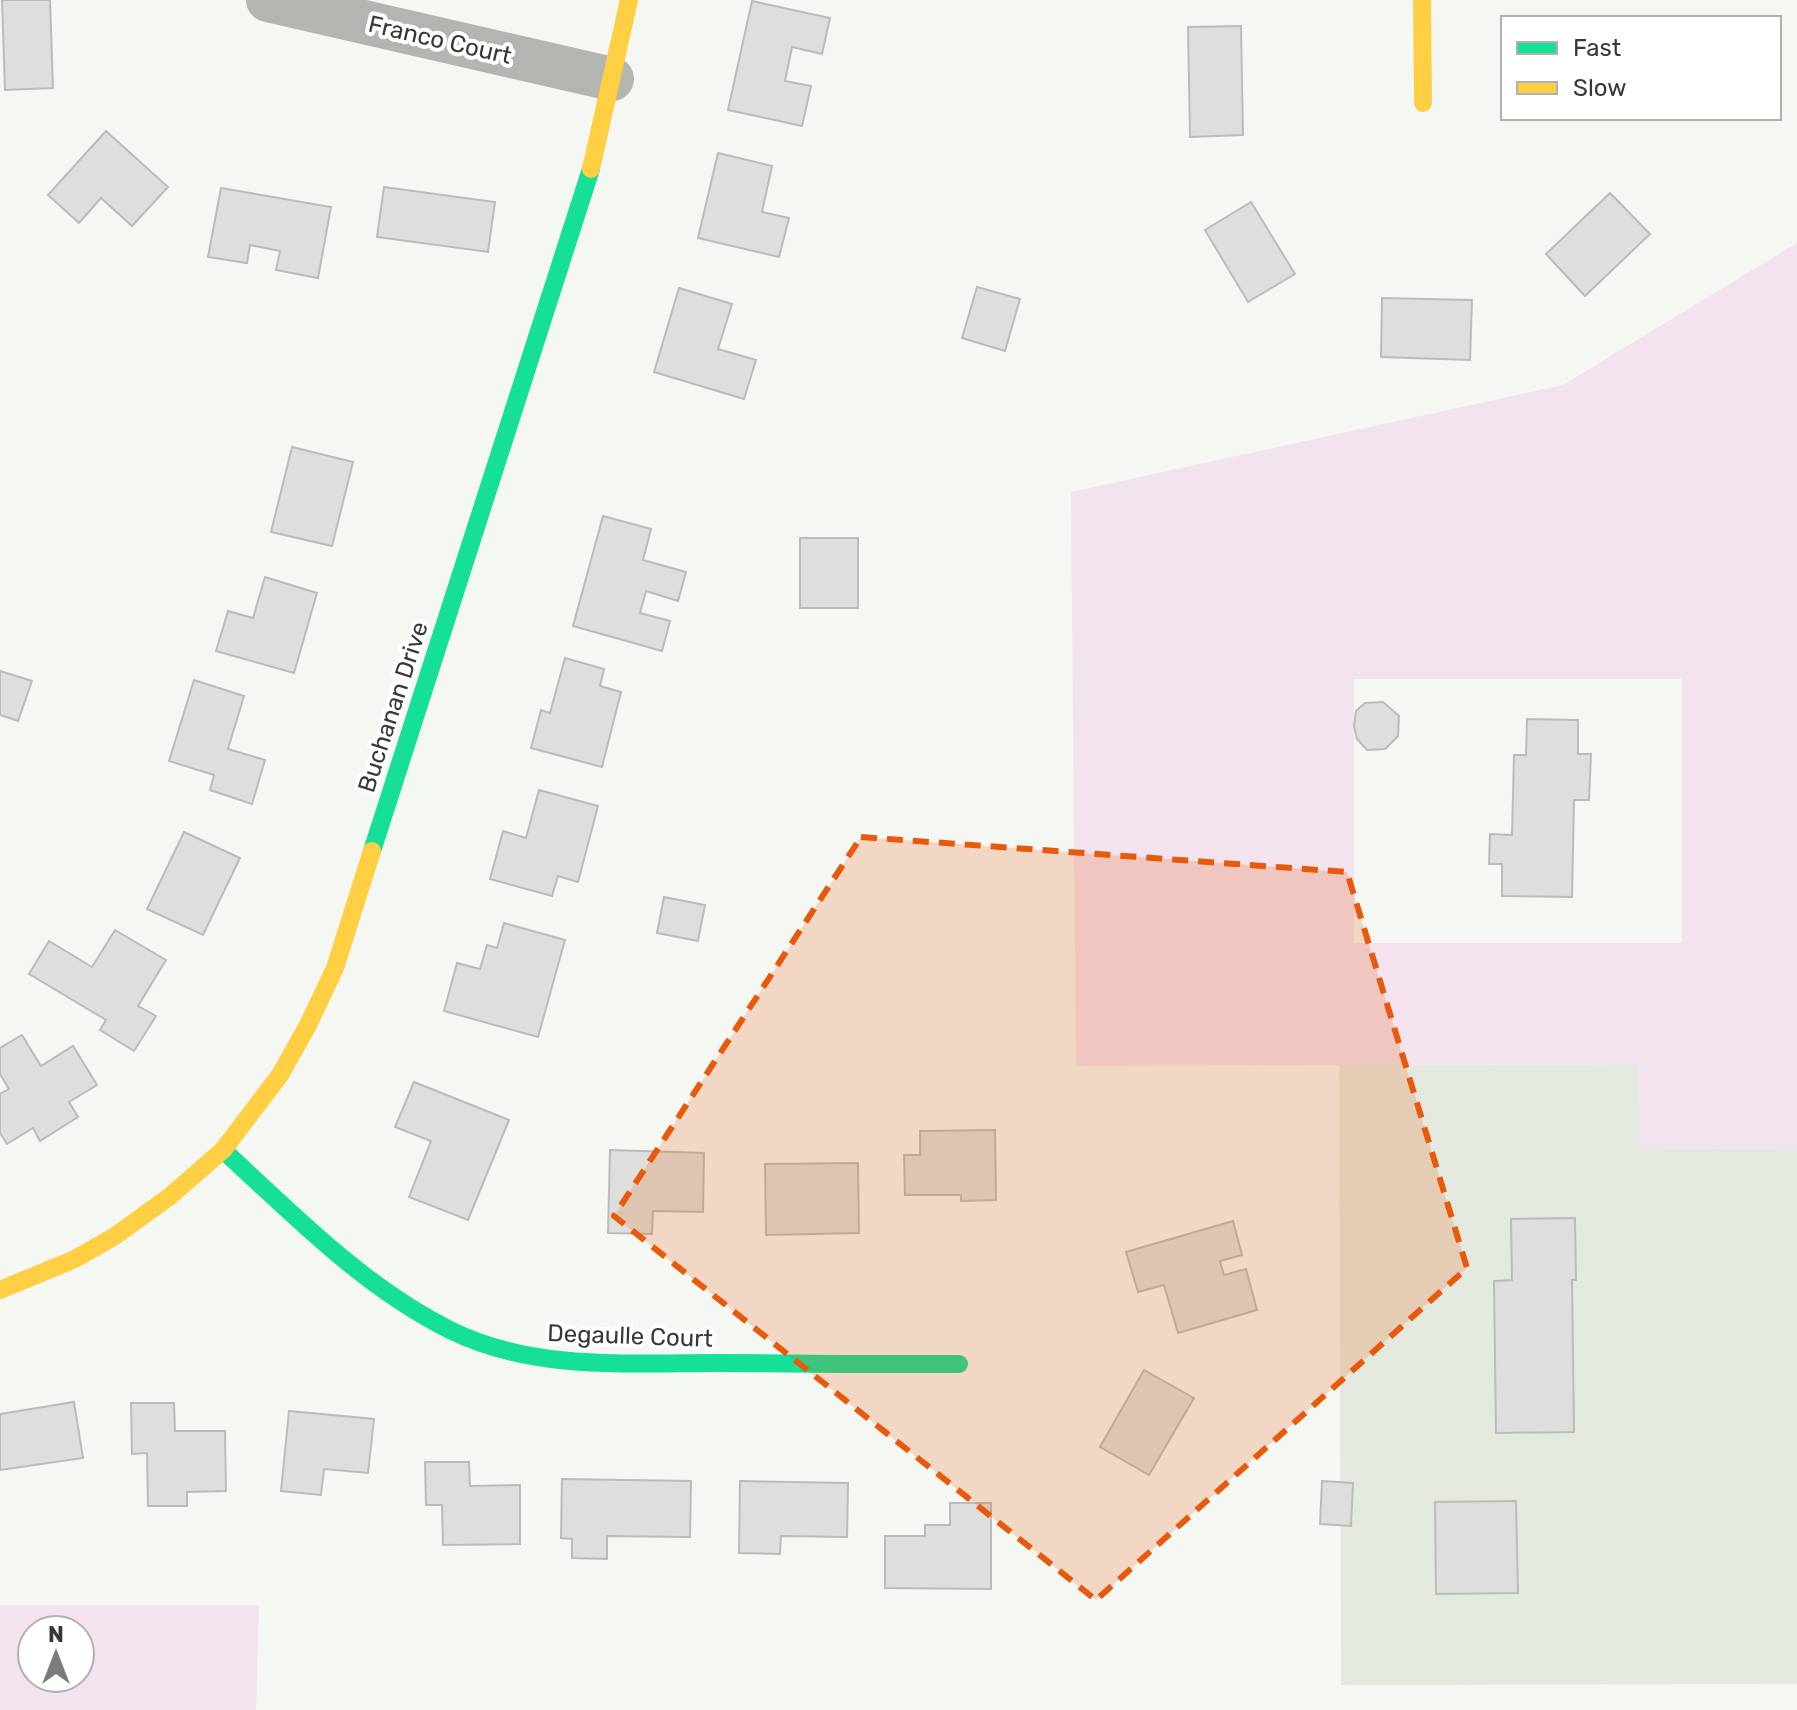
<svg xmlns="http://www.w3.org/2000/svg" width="1797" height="1710" font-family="Rubik,sans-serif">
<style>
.built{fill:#e4e9e0}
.green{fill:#f2e3ee;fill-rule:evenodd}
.building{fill:#dedfdd;stroke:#bbbcb9;stroke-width:2}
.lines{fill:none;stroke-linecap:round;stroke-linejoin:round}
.street{stroke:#b2b5b0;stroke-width:44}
.fast{stroke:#16e098;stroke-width:18}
.slow{stroke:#ffcf43;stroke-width:18}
.marked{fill:#e8590c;fill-opacity:0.2;stroke:#e8590c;stroke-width:6;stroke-dasharray:16 10;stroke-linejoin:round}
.labels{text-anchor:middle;stroke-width:8;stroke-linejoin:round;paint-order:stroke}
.street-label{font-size:24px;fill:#373936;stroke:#fff}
</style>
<rect width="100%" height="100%" fill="#f5f7f3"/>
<path class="built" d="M1639 1064 1641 1148 1797 1149V1684L1341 1685 1339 1065Z"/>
<g class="green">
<path d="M1797 243V1149L1641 1148 1638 1064 1076 1066 1071 492 1563 385ZM1354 679H1682V943H1354Z"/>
<path d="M0 1605H259L256 1710H0ZM32 1630H80V1678H32Z"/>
</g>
<g class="building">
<path d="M2 0H50L53 88 5 90Z"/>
<path d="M752 1 830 18 822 54 792 47 785 81 811 86 802 126 728 110Z"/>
<path d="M1241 26 1243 135 1190 137 1188 27Z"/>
<path d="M106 131 168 187 132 226 101 198 79 223 48 195Z"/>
<path d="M718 153 772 166 762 212 789 218 779 257 698 238Z"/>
<path d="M384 187 495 202 488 252 377 237Z"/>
<path d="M221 188 331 207 318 278 276 270 280 251 250 245 247 263 208 257Z"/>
<path d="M1610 193 1650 234 1585 296 1546 254Z"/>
<path d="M1251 202 1295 274 1248 302 1205 230Z"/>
<path d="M977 287 1020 299 1005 351 962 338Z"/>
<path d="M679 288 732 304 718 349 756 360 744 399 654 372Z"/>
<path d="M1382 298 1472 300 1470 360 1381 357Z"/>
<path d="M292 447 353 462 332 546 271 532Z"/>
<path d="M603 516 651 529 643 560 686 572 678 601 646 591 640 613 670 621 662 651 573 626Z"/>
<rect x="800" y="538" width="58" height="70"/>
<path d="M265 577 317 593 294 673 216 651 228 611 253 618Z"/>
<path d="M565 658 604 669 600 686 621 692 602 767 531 748 541 710 550 713Z"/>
<path d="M0 671 32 681 18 721 0 715Z"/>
<path d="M194 680 244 696 228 749 265 760 252 804 210 790 214 775 169 761Z"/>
<path d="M1383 702 1399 716 1398 736 1385 749 1367 750 1357 739 1354 726 1356 711 1365 703Z"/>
<path d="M1527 719 1578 720V754H1591L1589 800H1574L1572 897 1502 896V864H1489L1490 834 1512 835 1514 755H1526Z"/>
<path d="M539 790 598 806 578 882 558 876 552 896 490 879 503 831 526 838Z"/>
<path d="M184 832 240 858 203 935 147 909Z"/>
<path d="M664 897 705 905 698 941 657 933Z"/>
<path d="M504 923 565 940 538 1037 444 1011 457 963 480 969 487 945 497 948Z"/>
<path d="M115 930 166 960 138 1006 156 1016 134 1051 100 1030 106 1020 29 974 49 941 92 967Z"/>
<path d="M22 1035 41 1066 73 1046 97 1085 69 1102 78 1117 40 1141 33 1128 7 1144 0 1133V1094L9 1089 0 1074V1048Z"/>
<path d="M414 1082 509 1120 468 1220 409 1197 431 1141 395 1127Z"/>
<path d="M995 1130 996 1200 961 1201V1195H905L904 1155H920V1131Z"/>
<path d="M610 1150 704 1153 703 1212 653 1211 652 1234 608 1233Z"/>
<path d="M858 1163 859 1233 766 1235 765 1164Z"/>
<path d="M1575 1218 1576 1280H1572L1574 1432 1496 1433 1494 1281 1512 1280 1511 1219Z"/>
<path d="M1233 1221 1242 1255 1220 1261 1224 1275 1246 1269 1257 1310 1178 1333 1164 1285 1138 1292 1126 1252Z"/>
<path d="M1144 1370 1194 1398 1149 1475 1100 1447Z"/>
<path d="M74 1402 83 1458 0 1470V1414Z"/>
<path d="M131 1403H174L175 1431H225L226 1491 187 1492V1506H148L147 1453 132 1454Z"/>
<path d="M289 1411 374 1419 368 1473 324 1469 321 1495 281 1491Z"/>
<path d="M425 1462H469L470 1486 520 1485V1544L443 1545 442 1505H426Z"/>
<path d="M562 1479 691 1481 690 1537 607 1536V1559L572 1558V1539L561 1538Z"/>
<path d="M740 1481 848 1483 847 1537 781 1536 780 1554 739 1553Z"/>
<path d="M1322 1481 1353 1483 1351 1526 1320 1524Z"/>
<path d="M1516 1501 1518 1593 1436 1594 1435 1502Z"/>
<path d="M950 1503H991V1589L885 1588V1536H925V1525H950Z"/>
</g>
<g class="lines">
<path class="street" d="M268 0 612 79"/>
<g class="fast">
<path d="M372 851 591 169"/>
<path d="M223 1150C294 1215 362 1286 450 1330 532 1371 628 1363 717 1363 798 1364 878 1364 959 1364"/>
</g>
<g class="slow">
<path d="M1422 0 1423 103"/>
<path d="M591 169 629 0"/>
<path d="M0 1290 75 1259 115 1236 169 1197 223 1150 280 1075 308 1025 335 968 372 851"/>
</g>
</g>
<path class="marked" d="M861 837 1347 872 1467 1268 1096 1600 614 1216Z"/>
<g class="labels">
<g class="street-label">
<text transform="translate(440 40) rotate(13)" y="8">Franco Court</text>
<text transform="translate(393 707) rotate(-72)" y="8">Buchanan Drive</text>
<text transform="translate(630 1336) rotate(2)" y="8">Degaulle Court</text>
</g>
</g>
<rect x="1501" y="16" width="280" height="104" fill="#ffffff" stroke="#afb0af" stroke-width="2"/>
<rect x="1517" y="42" width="40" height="12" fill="#16e098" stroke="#afb0af" stroke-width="2"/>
<text x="1573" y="56" font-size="24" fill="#373936">Fast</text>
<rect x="1517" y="82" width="40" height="12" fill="#ffcf43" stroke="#afb0af" stroke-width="2"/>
<text x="1573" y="96" font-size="24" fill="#373936">Slow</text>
<g transform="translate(56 1654)"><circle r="38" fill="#ffffff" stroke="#afb0af" stroke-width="2"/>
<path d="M0-6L14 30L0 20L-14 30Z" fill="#7a7c78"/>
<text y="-12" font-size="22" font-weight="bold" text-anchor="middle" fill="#373936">N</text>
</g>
</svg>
